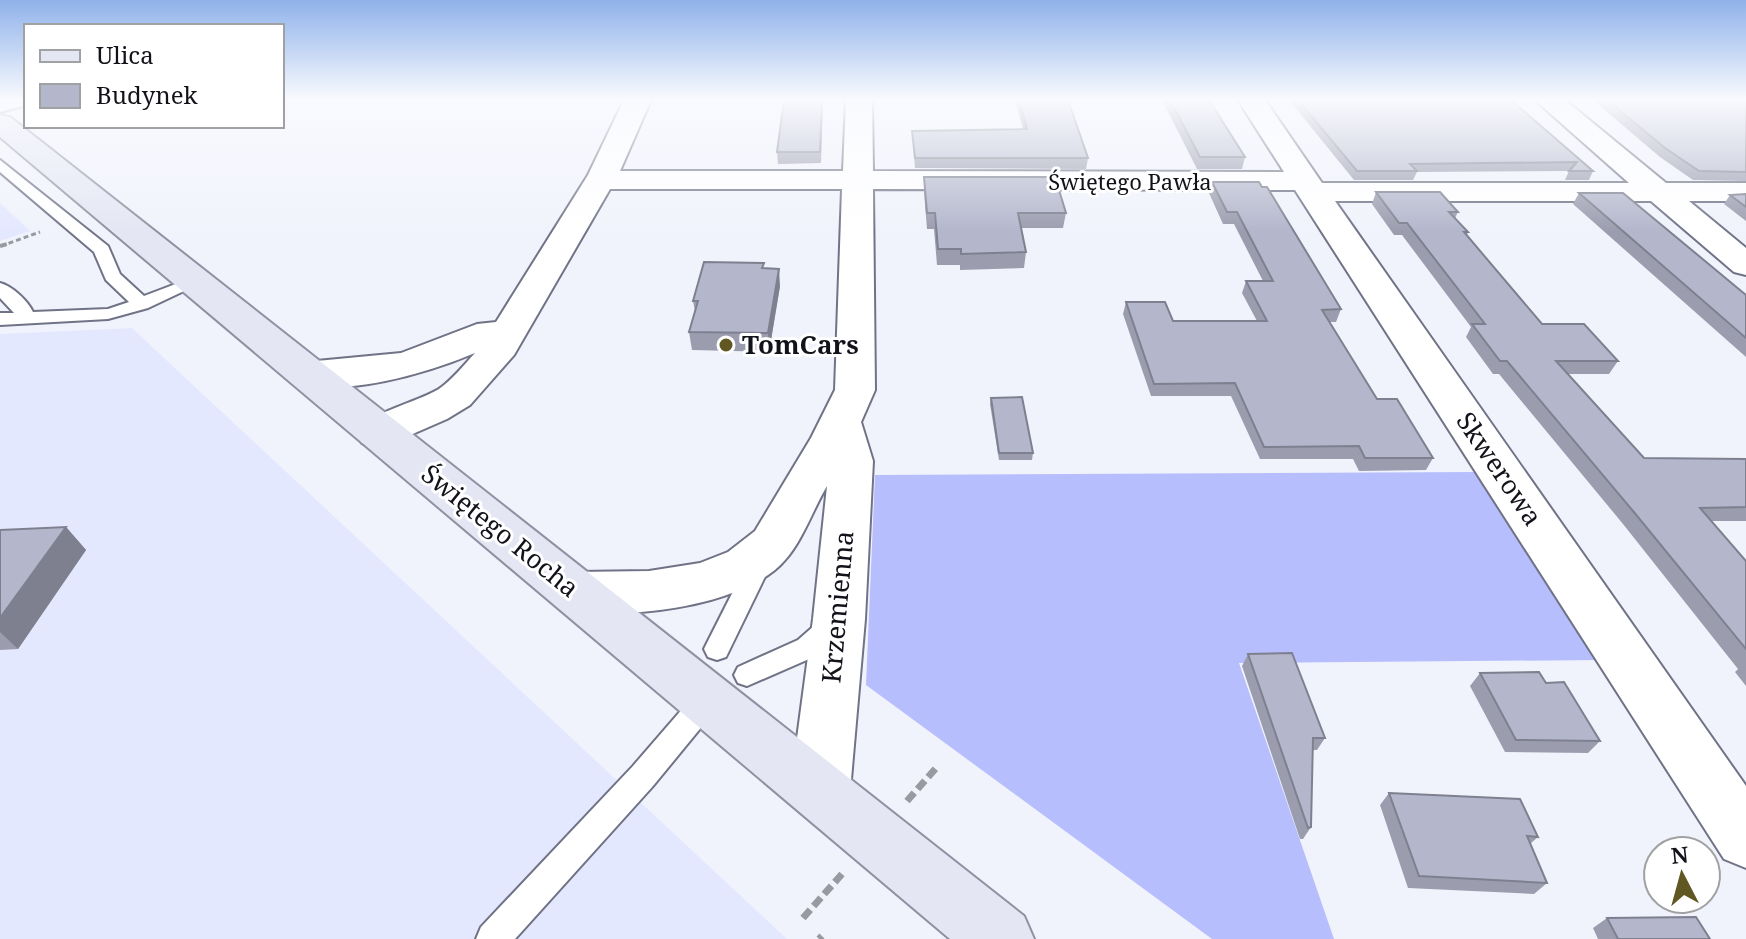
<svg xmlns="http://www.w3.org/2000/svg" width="1746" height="939" font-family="'Noto Serif',serif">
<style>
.built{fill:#e4e8ff}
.forest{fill:#b6befd}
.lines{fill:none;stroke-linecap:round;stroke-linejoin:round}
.lane-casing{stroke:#707386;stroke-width:4}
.street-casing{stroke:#707386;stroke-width:4}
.primary-casing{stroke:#8f91a2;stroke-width:4}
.path-far2{stroke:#989aa2;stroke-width:3;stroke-dasharray:5 3;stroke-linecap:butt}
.path-far1{stroke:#989aa2;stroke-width:4;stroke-dasharray:7 3;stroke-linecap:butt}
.path{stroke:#989aa2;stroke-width:7;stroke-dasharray:11 5;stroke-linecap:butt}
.lane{fill:#fff;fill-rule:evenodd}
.street{fill:#fff;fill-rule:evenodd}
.primary{fill:#e4e6f3;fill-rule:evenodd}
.wall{fill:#9b9daf}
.shaded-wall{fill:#7e808f}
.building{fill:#b4b7cc;stroke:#7e808f;stroke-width:2}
.poi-dot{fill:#615723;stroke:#fff;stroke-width:3}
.labels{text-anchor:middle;stroke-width:6;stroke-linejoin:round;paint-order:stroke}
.far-street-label{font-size:22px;fill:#12131a;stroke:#fff}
.poi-label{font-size:26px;font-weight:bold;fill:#12131a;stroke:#fff;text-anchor:start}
.street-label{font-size:26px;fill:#12131a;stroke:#fff}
</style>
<rect width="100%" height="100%" fill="#f1f3fc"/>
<g class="built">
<path d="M0 203 30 231 0 241Z"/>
<path d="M132 328 787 939H0V334Z"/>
</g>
<path class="forest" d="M1478 472 1601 660 1239 663 1334 939H1212L866 685 875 475Z"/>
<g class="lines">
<defs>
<g id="lane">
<path d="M0 160 108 246 120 274 144 296 194 277 203 282 148 308 108 319 0 325V313H14L0 298V283C12 286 28 301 33 312L108 309 129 302 106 280 94 252 0 172Z"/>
<path d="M762 549 771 552 774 558 726 657 717 660 708 657 704 649 708 641 753 552Z"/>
<path d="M832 615 841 618 845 625 816 656 747 686 738 683 734 675 738 667 798 640 823 618Z"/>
<path d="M707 688 717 692 721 700 717 708 653 786 515 939H476L481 927 633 766 697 692Z"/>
</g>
<g id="street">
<path d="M0 100H26L23 106 0 112Z"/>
<path d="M624 100H651L620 171H843L846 100H872L873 171 1284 172 1238 100H1265L1322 183H1629L1535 100H1565L1666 183H1746V201H1689L1746 248V275L1734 272 1651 201H1335L1746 786V868L1724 859 1295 190 873 189 875 390 861 422 873 461 865 619 850 791 841 811 820 819 799 811 790 791 813 619 827 486C813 509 803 540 785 560 746 607 613 624 558 606L551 592 558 578 576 572 649 571 700 563 728 552 755 531 811 438 835 390 842 189H610L514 355 470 405 447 419 392 443 377 447 362 443 356 433C369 412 416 403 439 389 452 380 464 365 475 353 425 374 346 397 292 383L286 374 292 365 306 362 401 353 477 324 496 322 588 175Z"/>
</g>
<path id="primary" d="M0 115 10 117 1024 916 1034 939H950L0 137Z"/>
</defs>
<use href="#lane" class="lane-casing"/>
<use href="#street" class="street-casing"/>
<use href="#primary" class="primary-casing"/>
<path class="path-far2" d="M1 246 40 232"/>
<path class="path-far1" d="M0 246 7 244"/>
<g class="path">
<path d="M907 801 936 768"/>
<path d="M803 918 842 874"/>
<path d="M819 939 822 936"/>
</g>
<use href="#lane" class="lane"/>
<use href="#street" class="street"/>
<use href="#primary" class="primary"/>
</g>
<g class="wall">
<path d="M784 100H826V103H823L821 163 778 164 777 152Z"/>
<path d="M1015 100H1053L1088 158 1086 169 915 168 912 131 1023 129Z"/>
<path d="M1162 100H1209L1245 157 1242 169H1197Z"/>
<path d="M1289 100H1511L1593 171 1589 180H1565L1569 171 1417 172 1413 180H1354Z"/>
<path d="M1593 100H1746V181L1693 180 1660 157Z"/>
<path d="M924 177 1066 213 1063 228H1021L1026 252 1024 268 960 270V265H937L934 229H927L924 192Z"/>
<path d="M1212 182 1341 309 1336 322H1329L1377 399 1433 458 1426 470 1359 471 1353 459H1260L1231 396H1151L1123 314 1126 302 1173 321H1257L1242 293 1246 281H1263L1234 224H1223L1209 193Z"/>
<path d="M1376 192 1458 212 1455 218 1468 232 1467 235 1542 324 1618 361 1609 374H1567L1644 458 1746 459V521H1711L1746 561V686L1735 672 1738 669 1623 524 1499 374H1493L1466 337 1471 327 1402 235H1394L1372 204Z"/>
<path d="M1579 193 1746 295V357L1573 204Z"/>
<path d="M1746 194V221L1724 204 1730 195Z"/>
<path d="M764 268 780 286 769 352 692 350 689 332 695 311 693 301Z"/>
<path d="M991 398 1033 453 1032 460H999L990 404Z"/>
<path d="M66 527 86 550 18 649 0 650V530Z"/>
<path d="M1248 654 1325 738 1317 750H1313L1311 827 1303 839H1300L1242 666Z"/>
<path d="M1480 673 1546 683 1600 741 1588 753 1505 752 1470 686Z"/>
<path d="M1389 793 1538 837 1530 844 1547 883 1534 894 1408 888 1380 805Z"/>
<path d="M1607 918 1710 939H1598L1593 928Z"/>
</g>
<g class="shaded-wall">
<path d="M779 269 780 286 769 352 768 333Z"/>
<path d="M66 527 86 550 18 649 0 632V618Z"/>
</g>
<g class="building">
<path d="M784 100H822L820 152H777Z"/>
<path d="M1019 100H1053L1054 104 1069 103 1088 158H915L912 131 1027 129Z"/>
<path d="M1170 100H1209L1245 157H1200Z"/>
<path d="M1298 100H1511L1593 171H1569L1577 162 1410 164 1417 171H1357Z"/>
<path d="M1607 100H1746V172L1699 171 1665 148Z"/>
<path d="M924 177H1055L1066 213H1018L1026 252 961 254V249H938L935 213H927Z"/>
<path d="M1212 182H1259L1262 187H1267L1341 309 1322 310 1377 399H1397L1433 458H1365L1359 446 1264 447 1235 383 1154 384 1126 302H1165L1173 321H1267L1246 281H1273L1237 212H1227Z"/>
<path d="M1376 192H1440L1458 212H1449L1468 232H1464L1542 324H1584L1618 361H1556L1644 458 1746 459V507L1700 508 1746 561V649L1633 511 1507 361H1500L1472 324H1485L1407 223H1399Z"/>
<path d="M1579 193H1623L1746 295V338Z"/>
<path d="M1746 194V207L1730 195Z"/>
<path d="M704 262 764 263 762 268 779 269 768 333 689 332 698 301H693Z"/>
<path d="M1022 397 1033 453H999L991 398Z"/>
<path d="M66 527 0 618V530Z"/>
<path d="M1292 653 1325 738H1313L1311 827 1308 828 1248 654Z"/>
<path d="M1539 672 1546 683 1564 682 1600 741 1516 740 1480 673Z"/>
<path d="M1389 793 1520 799 1538 837 1527 836 1547 883 1419 876Z"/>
<path d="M1696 917 1710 939H1618L1607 918Z"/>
</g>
<linearGradient id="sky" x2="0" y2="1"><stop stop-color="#8fb2ea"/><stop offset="0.43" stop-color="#f9fafe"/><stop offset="1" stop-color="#f9fafe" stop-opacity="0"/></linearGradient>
<rect width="1746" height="232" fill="url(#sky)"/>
<circle class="poi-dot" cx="726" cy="345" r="8"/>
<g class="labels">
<g class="far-street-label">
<text x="1130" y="190">Świętego Pawła</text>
</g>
<g class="poi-label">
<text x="742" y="354">TomCars</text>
</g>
<g class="street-label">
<text transform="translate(1499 469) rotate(56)" y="9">Skwerowa</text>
<text transform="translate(500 531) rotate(39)" y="9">Świętego Rocha</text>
<text transform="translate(838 607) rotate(-85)" y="9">Krzemienna</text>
</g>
</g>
<rect x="24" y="24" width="260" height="104" fill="#ffffff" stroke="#a0a1a3" stroke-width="2"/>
<rect x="40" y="50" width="40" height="12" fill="#e4e6f3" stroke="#a0a1a3" stroke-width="2"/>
<text x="96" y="64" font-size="24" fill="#12131a">Ulica</text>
<rect x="40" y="84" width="40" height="24" fill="#b4b7cc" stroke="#a0a1a3" stroke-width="2"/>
<text x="96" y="104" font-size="24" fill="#12131a">Budynek</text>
<g transform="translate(1682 875) rotate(354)"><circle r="38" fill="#ffffff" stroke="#a0a1a3" stroke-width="2"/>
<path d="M0-6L14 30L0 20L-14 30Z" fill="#615723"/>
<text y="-12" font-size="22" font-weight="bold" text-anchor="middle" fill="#12131a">N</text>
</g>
</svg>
